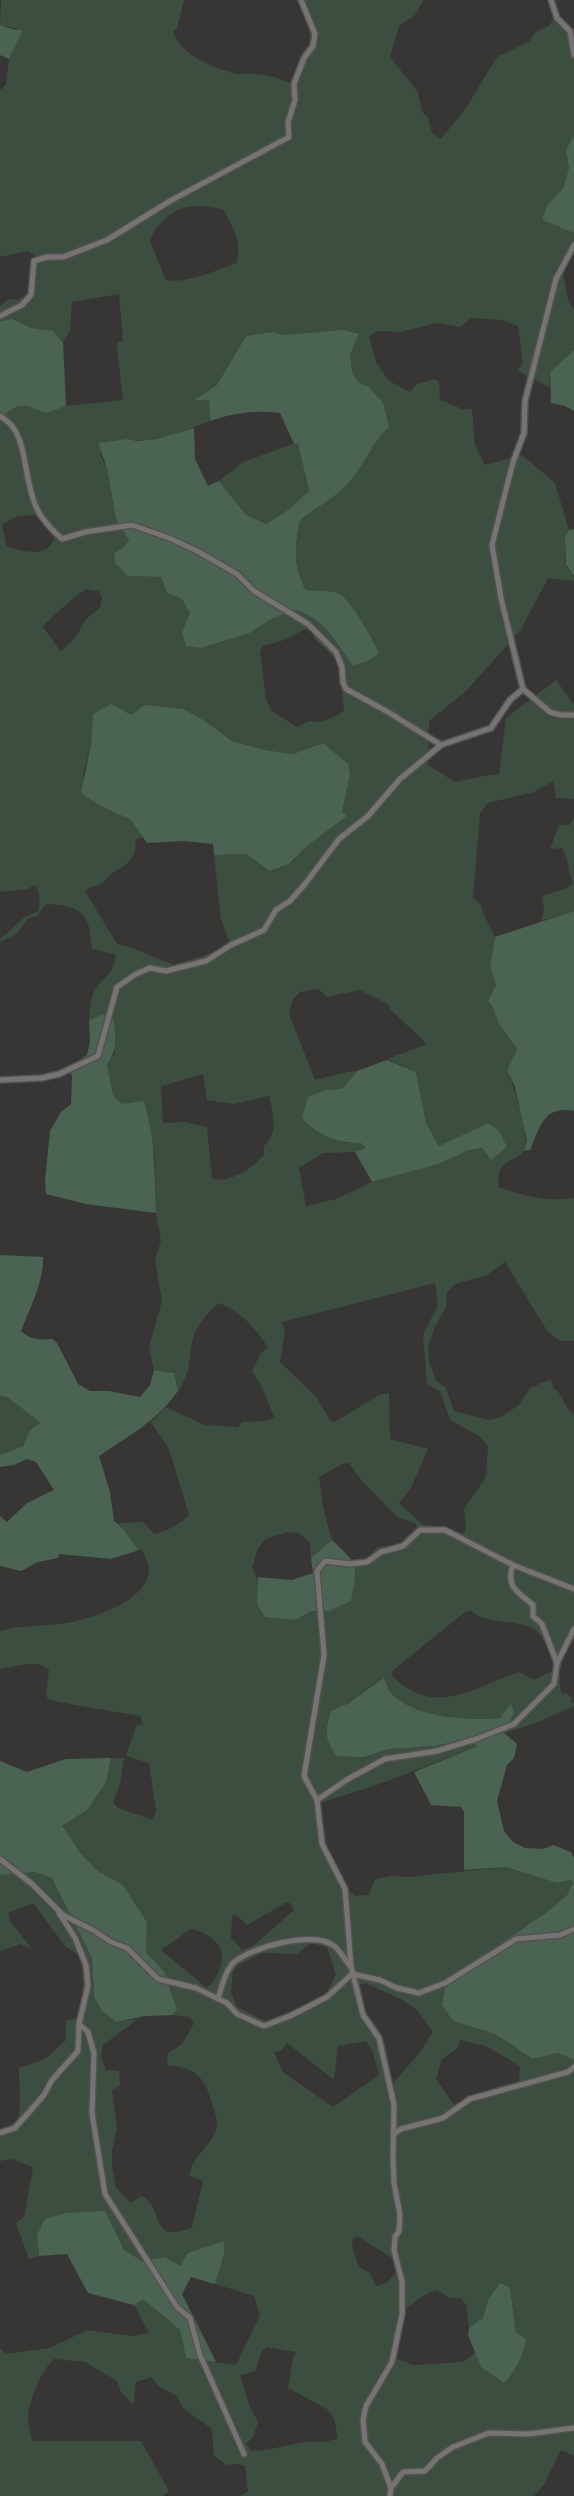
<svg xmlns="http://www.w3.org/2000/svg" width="574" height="2496" font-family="'PT Sans',sans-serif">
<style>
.green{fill:#3b4e40;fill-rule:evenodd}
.forest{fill:#4b6352}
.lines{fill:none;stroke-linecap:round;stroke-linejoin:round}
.minor-casing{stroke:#535250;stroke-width:8}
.minor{stroke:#767472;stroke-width:5}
</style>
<rect width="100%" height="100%" fill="#383634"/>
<g class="green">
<path d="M1 0H184L177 28 173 32C180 54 211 67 233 73 240 75 249 73 256 74 268 75 280 78 290 83L310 42 309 24 300 0H424L415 15 399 26 390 57 418 92 422 112 428 117 432 133 441 139 466 108 497 57 530 41 534 33 549 26 555 16 550 0H554L559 17 567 22 574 35V135L566 150 569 168 563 189 547 205 542 220 574 233V250L569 256 563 272 568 300 574 310V350L550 372 549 387 518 371 523 362 518 326 502 320 471 318 460 327 437 323 400 332 378 331 369 336 376 362 389 381 410 392 417 384 436 379 439 382 440 400 462 409H472L475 445 485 465 522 455 555 483 569 530C565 537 563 558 566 566 569 572 574 573 574 581L548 578 520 631 466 691 429 721 428 765 455 782 488 775H499L506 718 556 680 574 705V799L556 798 553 781 534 792 488 803 480 813 473 898 482 906V911L495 937 490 967 496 985 492 1005 499 1024 517 1049 507 1070C513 1083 530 1137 525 1149 518 1163 494 1157 499 1187 523 1196 548 1202 574 1198V1341H560L548 1332 505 1262 487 1275 455 1284 447 1292 446 1307 435 1327 428 1346 429 1361 436 1381 446 1388 454 1411 489 1420 501 1417 519 1405 530 1388 551 1379 553 1388C565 1395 563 1407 574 1414V1634C564 1653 555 1673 562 1695L566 1693 572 1697 570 1701 574 1703V1706L533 1724 504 1733 514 1713 510 1704 501 1718C470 1721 416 1719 393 1695 389 1691 386 1683 382 1678L349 1703 331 1711 364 1757 389 1749 434 1746 465 1740 478 1746 377 1785 320 1803 325 1845 347 1889 355 1896 369 1895 375 1879 391 1876 408 1877 506 1867 557 1883 570 1880 573 1882 567 1895 551 1909 474 1962 447 1977 453 2021 495 2034 533 2059 558 2053 574 2060V2456L561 2450 544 2484 534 2496H240L248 2491 245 2466 237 2464 227 2465 214 2456 212 2429 183 2408 177 2396 158 2386 152 2377 136 2382 133 2405 121 2392 117 2381 85 2362 54 2359C41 2370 27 2405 28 2421 29 2428 31 2435 32 2441H141L169 2491 163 2496H0V2348L6 2354 50 2348 87 2330 132 2336 149 2333 134 2305 143 2299 180 2330 186 2358 236 2365 260 2315 254 2296 215 2284 224 2255V2241L210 2246 180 2266C160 2254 163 2261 144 2261 123 2260 111 2227 105 2211L91 2213 37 2235 39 2256 29 2259 16 2223 24 2217 33 2167 12 2159 0 2161V2129L17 2122C22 2107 19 2085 19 2068L45 2059 66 2040V2021L77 2018C84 1999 85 1975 79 1955L65 1946 33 1903 8 1913 10 1921 32 1949 21 1944 0 1951V1875L35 1872 52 1878 92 1958 94 1997 117 2022 138 2019 103 2045 101 2057 106 2070 119 2071 120 2086 112 2090 117 2128 112 2151V2167L116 2188 131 2203 141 2196C164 2203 148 2247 192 2227L203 2181 189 2175C193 2157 207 2149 215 2133 219 2124 216 2116 213 2107 207 2081 196 2065 167 2066L168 2053 182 2044 194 2023 189 2017 173 2015 177 2010 164 1971 146 1954 147 1922 123 1885 98 1871 80 1854 62 1826C94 1805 103 1795 111 1758H124L120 1784 113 1803 118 1808 153 1820 156 1810 149 1763 126 1756 136 1726 143 1724 140 1716C109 1710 78 1707 48 1699L46 1695 49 1670C37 1658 15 1667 0 1669V1631C24 1624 48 1627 72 1622 97 1616 149 1600 149 1569 149 1563 144 1557 143 1551 132 1548 124 1533 119 1523L143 1522 154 1534C164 1533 182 1523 189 1515L169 1449 151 1422 166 1407 205 1425 238 1427 242 1422 265 1421 274 1417 262 1387 252 1371 261 1353 268 1347C253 1326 242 1312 218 1303 208 1313 197 1324 193 1338 187 1361 193 1369 178 1391L174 1373 154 1370 149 1347 162 1301 155 1260 161 1241 156 1213 155 1154 122 1104 113 1095 107 1065 115 1053 103 1014 89 1021C90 1013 90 1001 93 994 99 980 118 971 115 954L92 949C90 924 88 908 59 905 55 905 47 903 44 906 41 909 40 914 37 916L29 918 16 934 0 942V938C15 930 20 915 38 912 40 902 41 893 35 885L27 889 0 892V420C15 402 26 403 46 412L66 406 123 400 117 348 118 342 123 341 119 294 72 302 70 331 63 342 53 331 32 328 12 319 0 321V306L9 299 18 300 27 294 35 255 28 251 0 257V90L6 85 9 59 23 30 0 25ZM202 206 223 209C233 229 242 240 237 263 217 270 187 284 166 280L150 241C153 228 170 212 183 208 189 206 196 206 202 206ZM273 332 350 354 352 371 358 382 369 387 389 427C373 442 366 461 353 478 340 495 317 507 300 520 295 547 292 564 306 590L335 592 373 640 336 643C325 626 315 617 296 610L271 619 250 633 201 648 182 632 191 613 182 599 167 593 161 577 128 576 114 553 125 546 129 540 116 520 107 468 100 454 127 439C155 444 184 431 210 421L209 399H195L217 385 246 336ZM38 515 54 537C51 559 19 552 6 545L2 524 18 516ZM87 589 99 591 102 598 100 608 86 619 77 635 61 652 43 627 45 624C58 612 72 598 87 589ZM305 629 312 632 316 640 335 658 339 667 344 710 340 714 321 722 309 721 297 727 272 711 266 700 260 652 263 646 284 640ZM93 715H131L205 721 232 741 265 750 293 754 323 743 350 775 342 812 347 816 307 846 290 864 270 871 246 854 214 855 221 919 230 943 209 954 174 965 132 948 117 944 85 891C90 887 96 886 102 883 107 880 109 875 114 872 127 865 138 857 135 840L143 837 131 820 99 805 83 775 91 745ZM318 989 327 997 360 990 388 1004 390 1009 427 1044 387 1059 416 1072 426 1123 439 1146 488 1123 486 1151 482 1148 469 1150 439 1164 372 1182 336 1199 306 1206 299 1168 323 1153 355 1152 366 1148 361 1143H344L326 1090 343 1088 357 1071 347 1072 315 1080 289 1014 293 999 300 992ZM203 1074 207 1100 234 1104 269 1096C273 1113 279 1132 264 1146V1155C251 1168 233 1183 212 1179L207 1127 185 1122 163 1123 161 1086ZM435 1283 438 1305 423 1335 427 1384 440 1391 450 1420 481 1437 488 1447 486 1477 464 1509 466 1527 464 1534 442 1527 423 1525 399 1503 411 1488 428 1449 390 1439 389 1393 379 1395 335 1422 330 1420 316 1397 280 1362 285 1332 282 1322ZM349 1463 363 1482 397 1517 416 1524 417 1528 407 1539 399 1544 378 1547 368 1557 354 1562 356 1572 350 1601 330 1611H311L296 1620 257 1605C259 1590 260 1580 252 1568L258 1548 266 1539 287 1532 299 1533 310 1543 311 1558 332 1540 323 1507 319 1477 342 1464ZM472 1611C479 1618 484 1618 493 1620 535 1627 537 1621 555 1663L552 1671 534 1680 519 1672C473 1687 436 1718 393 1677L391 1672 465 1612ZM287 1902 291 1904 294 1910 253 1946 242 1950 231 1938 232 1915H236L247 1925ZM191 1929C227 1937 231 1964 207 1988L161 1950ZM312 1942 327 1947 336 1974 326 1995 267 2022 237 2007 231 1992 233 1972 238 1965 262 1953 297 1954ZM365 1983 403 2000 417 2010 433 2032 418 2055 392 2084 388 2056 381 2034 363 2007 358 1986ZM460 2040 486 2046 520 2066 519 2081C496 2087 474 2093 454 2105L436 2079 442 2059 458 2048ZM366 2041 373 2052 379 2075 333 2107 283 2072 274 2052 282 2050 287 2043 334 2080 338 2046ZM359 2237 394 2259 397 2272 387 2283 376 2286 370 2273 359 2267 352 2247 353 2238ZM510 2288 516 2332 526 2339 481 2367 476 2352 463 2362 413 2365 395 2358 404 2322V2309C416 2303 423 2293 437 2290L450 2298H461L466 2305 469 2328 483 2318 488 2300ZM267 2347 297 2352 293 2358 288 2388 327 2409 334 2419 338 2438C322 2445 314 2440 299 2443 282 2446 268 2451 251 2451L246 2444 253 2437 258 2422 249 2405 240 2375 255 2371 262 2351Z"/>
<path d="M298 442 309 491 288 510 266 524 246 515 219 481 243 462Z"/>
<path d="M574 817V911L541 921 544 911 542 896 567 888 573 883 569 872 567 858 562 848 550 849 559 825H570Z"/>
<path d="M0 1396 7 1397 41 1423 30 1431 23 1446 0 1455Z"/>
</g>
<g class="forest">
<path d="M0 25 12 29 23 30 9 59 0 55Z"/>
<path d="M574 135V233L542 220 547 205 563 189 569 168 566 150Z"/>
<path d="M12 319 32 328 53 331 63 342 66 406 46 413C26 403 15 402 0 420V321Z"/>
<path d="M343 330 359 334 350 354 352 371 358 382 369 387 383 403 389 427C373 442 366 461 353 478 340 495 317 507 300 520 295 547 292 564 306 590 315 591 328 590 337 593 350 597 373 640 379 653L370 660 353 666C335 641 325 620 296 610L271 619 250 633 201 648 186 646 182 632 190 613 182 599 167 593 161 577 128 576 115 563 114 553 125 546 129 540 116 520 107 468 98 443 127 439 138 441 156 439 194 428 195 459 208 486 219 481 246 515 266 524 288 510 309 491 298 443 294 444 280 413C256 410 232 413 210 421L209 400H194L217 385 246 336 273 332 284 335Z"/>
<path d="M574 350V411L565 406 551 403 550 372Z"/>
<path d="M574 529V576L566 565 565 537 569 530Z"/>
<path d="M111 704 131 715 145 705 183 709 205 721 232 741 265 750 293 754 323 743 348 764 350 775 342 812 347 816 307 846 289 864 270 871 246 854 214 855 213 844 185 841 147 843 131 820 99 805 81 793 91 745 93 714Z"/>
<path d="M574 911V1111C543 1105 540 1128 530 1150L524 1151 527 1141 515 1087 507 1070 517 1049 499 1024 492 1006 488 1001 496 985 490 967 495 937Z"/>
<path d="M103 1014 114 1021C116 1039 117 1050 107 1065L113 1095 122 1104 144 1101C155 1139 155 1174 156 1213L86 1204 46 1194 45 1181 50 1131 61 1112 71 1104 72 1077 70 1067 87 1055 90 1042 89 1021Z"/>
<path d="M387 1060 416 1072 426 1123 439 1146 488 1123 499 1131 507 1147 491 1160 482 1148 469 1150 439 1164 372 1182 355 1152 366 1148 361 1143C337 1143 318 1136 302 1118L308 1097 326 1090 343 1088 357 1071Z"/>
<path d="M0 1255 43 1257C44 1281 30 1308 21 1331 31 1340 39 1340 52 1339L57 1343 78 1384 90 1391H109L140 1397 150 1385 154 1370 174 1373 178 1391C155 1423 131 1434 99 1456L110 1492 114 1521C121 1524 132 1543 139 1550L111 1559 59 1554 58 1558 38 1562 21 1571 0 1566V1516L7 1522 27 1503 54 1490 36 1462 27 1459 14 1465 0 1467V1455L23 1446 30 1430 41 1423 7 1397 0 1396Z"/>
<path d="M332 1540C360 1567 358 1563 351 1601L330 1611H311L296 1620 265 1617 257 1604 258 1577 292 1580 313 1573 311 1558Z"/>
<path d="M383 1678C386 1683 389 1691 393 1695 416 1718 470 1721 500 1718L511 1703 514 1713 504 1733 517 1744 514 1758 507 1765 497 1801 504 1831 513 1842 525 1848 543 1849 553 1845 571 1852 574 1858V2060L558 2053 533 2059 495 2034 453 2021 442 2005 447 1977 474 1962 551 1909 567 1895 573 1882 570 1880 557 1883 506 1867 464 1870V1812L461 1807 431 1805 414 1772 478 1746 465 1740 434 1746 389 1749 364 1757 337 1756C324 1739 325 1732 331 1711L349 1703Z"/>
<path d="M111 1758 106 1782 88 1809 62 1826 81 1854 98 1871 123 1885 147 1922 146 1953 164 1971 177 2010 173 2015 145 2016 117 2022 102 2011 94 1997 92 1958 52 1878 35 1872 0 1875V1761L27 1772 66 1759Z"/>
<path d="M105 2211 124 2250 142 2261 165 2257 180 2266 188 2253 224 2241V2255L215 2284 191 2277 182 2294 216 2362 186 2358 180 2330 143 2299 134 2305 88 2293 67 2254 39 2256 37 2235 45 2219 66 2213Z"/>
<path d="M500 2283 510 2288 516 2332 526 2339C524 2355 515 2372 504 2383L481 2367 468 2335 469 2328 483 2318 488 2300Z"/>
</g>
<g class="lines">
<defs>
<g id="minor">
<path d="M551 0 557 18 570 31 574 55"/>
<path d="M574 245 556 279 525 401 524 433 513 462 492 545 501 598 523 689 550 712 561 715H574"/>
<path d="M0 316 22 305 31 295 34 261 47 257H63L107 240 170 201 289 137 288 122 295 100 294 84 304 58 313 46 315 34 301 0"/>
<path d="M0 416C4 419 9 422 12 426 27 444 25 486 37 509 43 521 52 530 62 539L85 532 132 525 169 538 199 552 237 574 254 591 308 624 336 652 342 667 343 682 346 689 388 712 441 745"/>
<path d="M0 1080 42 1078 59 1074 98 1056 117 987 136 974 150 968 166 971 206 961 231 945 264 930 276 910 290 901 305 884 339 839 368 816 400 779 441 745 491 728 510 700 523 689"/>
<path d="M513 1565C505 1587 518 1592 533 1605V1616L542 1624 557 1663"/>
<path d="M317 1800 348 1779 385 1759 437 1751 476 1739 514 1724 554 1684 557 1663 574 1629"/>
<path d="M0 1859 32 1884 63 1915 93 1930 111 1942 127 1948 158 1979 196 1988 227 2003 237 2014 264 2026 290 2016 327 1997 352 1974 380 1980 397 1988 419 1993 445 1983 516 1939 560 1935 574 1929"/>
<path d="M218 1999C221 1989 225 1971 233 1963 251 1947 311 1931 333 1945 339 1949 345 1960 350 1966"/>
<path d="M79 2024 88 2032 94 2053 92 2113 105 2194 177 2307 190 2318 200 2355 244 2454"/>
<path d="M0 2133 15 2128 44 2095 52 2080 78 2051 79 2024 88 1986 86 1965 75 1938 59 1913"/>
<path d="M394 2134 401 2129 443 2118 470 2099 568 2072 574 2067"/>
<path d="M391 2488 403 2472 425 2471 437 2458 453 2447 489 2433 528 2434 574 2428"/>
<path d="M390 2496 391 2488 382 2464 365 2442 363 2420 366 2406 392 2362 402 2314V2281L394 2250 395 2237 399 2231 400 2215 394 2183 393 2158 394 2105 379 2038 363 2015 351 1966 345 1889 322 1844 317 1800 304 1776 324 1655 317 1571 325 1561 350 1564 367 1562 381 1552 403 1546 420 1530H445L513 1565 574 1589"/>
</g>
</defs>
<use href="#minor" class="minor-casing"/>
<use href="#minor" class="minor"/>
</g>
</svg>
